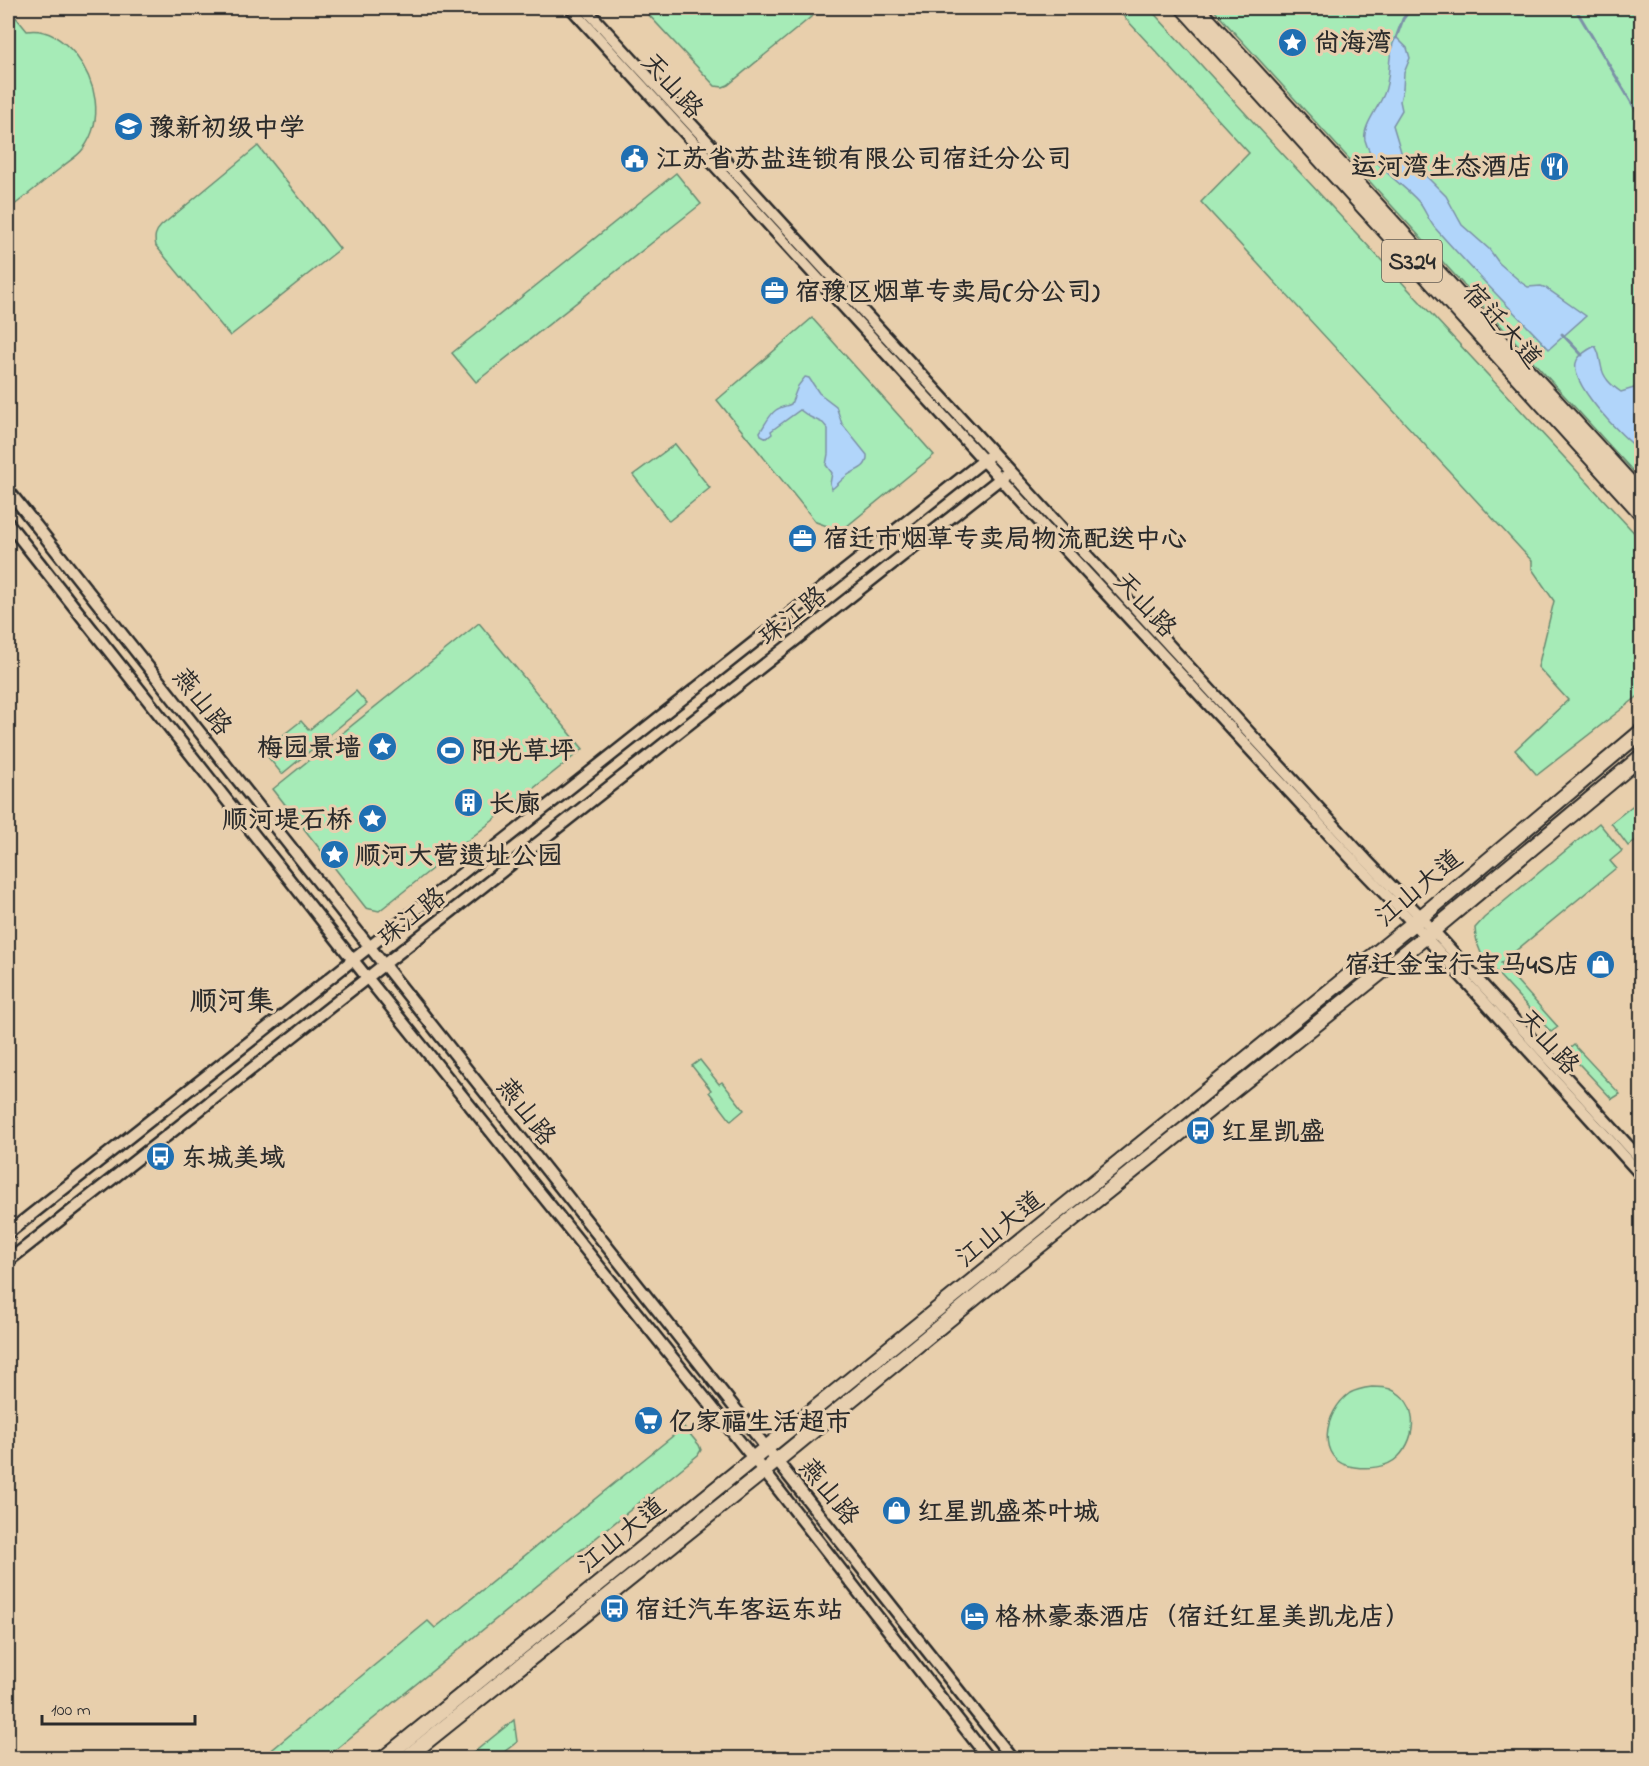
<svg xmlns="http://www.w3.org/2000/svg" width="1649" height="1766" font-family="'Indie Flower','LXGW WenKai TC',sans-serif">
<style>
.green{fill:#a6ebb7;stroke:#688b71;stroke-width:1.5}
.water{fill:#b1d5fa;stroke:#7b91a7;stroke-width:1.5}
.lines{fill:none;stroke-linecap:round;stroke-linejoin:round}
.stream{stroke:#7b91a7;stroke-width:3}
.minor-casing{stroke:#2b2b2b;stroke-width:15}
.major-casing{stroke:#2b2b2b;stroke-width:18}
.minor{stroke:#e7cfaf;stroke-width:10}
.major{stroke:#e7cfaf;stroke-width:14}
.labels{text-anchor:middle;stroke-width:6;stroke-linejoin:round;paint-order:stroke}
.shield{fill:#e7cfaf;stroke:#635c53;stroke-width:1.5}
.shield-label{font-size:24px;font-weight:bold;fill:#2b2b2b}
.poi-label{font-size:26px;font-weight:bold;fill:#2b2b2b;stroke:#e7cfaf;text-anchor:start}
.street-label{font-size:26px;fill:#2b2b2b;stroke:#e7cfaf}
.quarter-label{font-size:28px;font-weight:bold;fill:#2b2b2b;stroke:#e7cfaf}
</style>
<rect width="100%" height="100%" fill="#e8cfac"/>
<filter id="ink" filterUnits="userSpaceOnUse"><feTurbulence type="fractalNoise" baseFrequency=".0167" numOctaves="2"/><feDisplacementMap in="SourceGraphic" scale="12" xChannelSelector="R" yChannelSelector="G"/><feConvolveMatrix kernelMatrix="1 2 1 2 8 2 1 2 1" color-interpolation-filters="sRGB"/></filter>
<g filter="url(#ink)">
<g class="green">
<path d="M654 8H822L728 85 723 87 715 86 647 13Z"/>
<path d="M1116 8H1149L1267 137 1641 540V694L1537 775 1515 750 1568 700 1538 667 1554 601 1532 569V561L1201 202 1249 153Z"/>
<path d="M1212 8H1641V480Z"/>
<path d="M14 15 27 31C46 28 63 40 75 54 96 81 105 119 83 149 78 156 69 161 62 167 44 181 26 196 8 210V20Z"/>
<path d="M258 146 340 249 230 336 156 246C154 237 155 232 161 226Z"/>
<path d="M676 173 701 204 476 382 452 353Z"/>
<path d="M812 318 934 455 841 531 816 522 717 400Z"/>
<path d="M675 444 710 488 669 521 633 475Z"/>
<path d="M479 623 583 749 379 911 366 908 273 789Z"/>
<path d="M356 691 367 704 282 774 263 751 301 721 309 730Z"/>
<path d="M1641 799V836L1628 846 1611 823Z"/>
<path d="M1599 823 1622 851 1610 861 1616 868 1501 963 1558 1027 1551 1032 1485 960C1478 949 1476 941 1475 928L1484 918Z"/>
<path d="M1574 1045 1620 1094 1612 1099 1567 1051Z"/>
<path d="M700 1060 719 1084 722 1082 744 1110 731 1121 709 1092 711 1090 692 1066Z"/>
<path d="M1372 1387C1377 1387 1384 1387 1390 1389 1419 1401 1418 1437 1398 1457 1387 1468 1368 1469 1354 1467 1314 1462 1324 1411 1350 1393 1357 1389 1364 1388 1372 1387Z"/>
<path d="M684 1427 699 1445 701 1450 698 1455 325 1758H262L428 1621 435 1628Z"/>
<path d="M514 1720 517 1742 496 1758H467Z"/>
</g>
<g class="water">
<path d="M1396 37 1407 48 1410 58 1404 73 1403 89 1400 101 1402 110 1393 125 1402 155 1417 167 1446 196 1462 225 1489 249 1499 263 1522 283 1528 287 1541 286 1546 288 1586 316 1549 349C1511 309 1472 270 1435 228 1428 220 1425 209 1418 201 1401 182 1372 167 1365 140 1362 127 1379 107 1384 94 1392 75 1386 55 1396 37Z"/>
<path d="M1595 346C1600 353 1599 357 1601 365 1603 378 1611 385 1621 392L1634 388 1641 382V451C1624 439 1566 382 1577 360 1581 353 1589 349 1595 346Z"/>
<path d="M805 377 809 378 819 393 836 406 842 424 867 455C868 468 857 469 848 475 842 479 837 485 832 489L830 484 832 473 826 465 828 454V429L823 423 810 417 800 410 771 431 772 434 767 438 761 435 760 432C765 425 769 415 776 410 780 407 787 406 791 404L798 386Z"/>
</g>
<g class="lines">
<g class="stream">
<path d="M1575 8 1642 120"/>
<path d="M1396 38 1403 19 1411 8"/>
<path d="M1562 334 1582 355"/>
</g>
<defs>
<g id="minor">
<path d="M571 8 1060 544 1360 868 1413 923 1642 1176"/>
<path d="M585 8 1367 861 1421 917 1642 1161"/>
<path d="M8 490 1012 1758"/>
<path d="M8 523 353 960 774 1484 988 1758"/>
<path d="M8 1233 988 457"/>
<path d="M8 1261 1006 474"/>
</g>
<g id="major">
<path d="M1183 8 1642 514"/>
<path d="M1197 8 1642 496"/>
<path d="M384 1758 1421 917 1642 731"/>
<path d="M406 1758 764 1471 1004 1274 1425 937 1642 756"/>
</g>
</defs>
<use href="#minor" class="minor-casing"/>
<use href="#major" class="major-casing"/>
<use href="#minor" class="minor"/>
<use href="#major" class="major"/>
</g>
</g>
<defs>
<symbol id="sight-disc" viewBox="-11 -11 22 22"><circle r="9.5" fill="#1f6fb2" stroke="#e7cfaf"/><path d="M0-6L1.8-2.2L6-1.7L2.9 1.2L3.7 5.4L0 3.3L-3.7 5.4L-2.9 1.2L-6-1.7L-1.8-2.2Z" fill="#fff"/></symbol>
<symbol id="school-disc" viewBox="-11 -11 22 22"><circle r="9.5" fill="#1f6fb2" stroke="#e7cfaf"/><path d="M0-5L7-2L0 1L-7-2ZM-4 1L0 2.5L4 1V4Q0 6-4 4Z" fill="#fff"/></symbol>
<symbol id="civic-disc" viewBox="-11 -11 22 22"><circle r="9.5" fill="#1f6fb2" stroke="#e7cfaf"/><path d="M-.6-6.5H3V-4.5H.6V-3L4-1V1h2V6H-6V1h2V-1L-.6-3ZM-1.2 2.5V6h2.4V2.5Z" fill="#fff"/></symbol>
<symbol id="restaurant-disc" viewBox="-11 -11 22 22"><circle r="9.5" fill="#1f6fb2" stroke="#e7cfaf"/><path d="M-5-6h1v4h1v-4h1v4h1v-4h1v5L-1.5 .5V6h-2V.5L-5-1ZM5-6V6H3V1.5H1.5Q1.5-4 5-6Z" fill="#fff"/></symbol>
<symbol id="office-disc" viewBox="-11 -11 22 22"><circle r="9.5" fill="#1f6fb2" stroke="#e7cfaf"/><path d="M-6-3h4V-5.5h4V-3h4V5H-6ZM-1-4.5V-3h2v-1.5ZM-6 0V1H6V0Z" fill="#fff"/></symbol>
<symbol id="stadium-disc" viewBox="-11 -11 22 22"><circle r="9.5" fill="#1f6fb2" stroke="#e7cfaf"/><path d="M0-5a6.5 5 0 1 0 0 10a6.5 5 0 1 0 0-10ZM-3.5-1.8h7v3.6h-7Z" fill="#fff"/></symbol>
<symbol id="building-disc" viewBox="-11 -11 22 22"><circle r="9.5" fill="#1f6fb2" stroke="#e7cfaf"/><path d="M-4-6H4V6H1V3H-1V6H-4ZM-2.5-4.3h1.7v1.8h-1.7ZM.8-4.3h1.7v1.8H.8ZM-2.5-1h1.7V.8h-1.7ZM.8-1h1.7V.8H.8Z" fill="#fff"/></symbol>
<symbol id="shop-disc" viewBox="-11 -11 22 22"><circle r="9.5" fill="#1f6fb2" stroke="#e7cfaf"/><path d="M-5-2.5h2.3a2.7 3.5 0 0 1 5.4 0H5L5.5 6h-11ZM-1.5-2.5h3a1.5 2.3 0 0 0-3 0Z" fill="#fff"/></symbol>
<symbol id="bus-disc" viewBox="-11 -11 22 22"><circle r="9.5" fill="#1f6fb2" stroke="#e7cfaf"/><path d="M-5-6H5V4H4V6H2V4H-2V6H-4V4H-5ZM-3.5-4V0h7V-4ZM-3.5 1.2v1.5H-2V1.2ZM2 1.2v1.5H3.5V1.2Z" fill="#fff"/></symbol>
<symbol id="supermarket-disc" viewBox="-11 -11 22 22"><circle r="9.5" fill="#1f6fb2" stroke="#e7cfaf"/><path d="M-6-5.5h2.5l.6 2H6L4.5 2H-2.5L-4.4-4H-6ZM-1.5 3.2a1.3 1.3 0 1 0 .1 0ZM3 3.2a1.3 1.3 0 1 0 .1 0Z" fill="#fff"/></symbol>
<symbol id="hotel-disc" viewBox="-11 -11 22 22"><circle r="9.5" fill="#1f6fb2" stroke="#e7cfaf"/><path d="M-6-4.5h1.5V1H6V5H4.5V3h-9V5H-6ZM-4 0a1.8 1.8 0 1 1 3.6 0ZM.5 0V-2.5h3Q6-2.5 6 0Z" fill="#fff"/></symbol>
</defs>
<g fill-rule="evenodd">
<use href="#sight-disc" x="1276" y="26" width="33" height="33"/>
<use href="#school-disc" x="112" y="110" width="33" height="33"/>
<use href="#civic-disc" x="618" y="142" width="33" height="33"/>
<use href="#restaurant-disc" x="1538" y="150" width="33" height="33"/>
<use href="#office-disc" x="758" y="274" width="33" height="33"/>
<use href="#office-disc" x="786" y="522" width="33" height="33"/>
<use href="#sight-disc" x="366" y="730" width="33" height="33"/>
<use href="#stadium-disc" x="434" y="734" width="33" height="33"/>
<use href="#building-disc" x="452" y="786" width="33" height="33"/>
<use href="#sight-disc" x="356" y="802" width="33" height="33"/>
<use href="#sight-disc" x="318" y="838" width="33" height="33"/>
<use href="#shop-disc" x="1584" y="948" width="33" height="33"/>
<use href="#bus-disc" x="1184" y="1114" width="33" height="33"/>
<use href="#bus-disc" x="144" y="1140" width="33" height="33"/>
<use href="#supermarket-disc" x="632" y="1404" width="33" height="33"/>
<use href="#shop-disc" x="880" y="1494" width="33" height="33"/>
<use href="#bus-disc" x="598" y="1592" width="33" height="33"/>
<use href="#hotel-disc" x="958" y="1600" width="33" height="33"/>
</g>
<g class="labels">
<rect class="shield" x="1382" y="240" width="60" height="42" rx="4.5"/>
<g class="shield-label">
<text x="1412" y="269">S324</text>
</g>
<g class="poi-label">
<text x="1314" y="51">尚海湾</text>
<text x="149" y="136">豫新初级中学</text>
<text x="656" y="167">江苏省苏盐连锁有限公司宿迁分公司</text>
<text x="1533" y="175" text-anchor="end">运河湾生态酒店</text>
<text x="795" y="300">宿豫区烟草专卖局(分公司)</text>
<text x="823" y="547">宿迁市烟草专卖局物流配送中心</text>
<text x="361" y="756" text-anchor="end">梅园景墙</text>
<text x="471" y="759">阳光草坪</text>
<text x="489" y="812">长廊</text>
<text x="352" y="828" text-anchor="end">顺河堤石桥</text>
<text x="355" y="864">顺河大营遗址公园</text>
<text x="1580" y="973" text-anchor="end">宿迁金宝行宝马4S店</text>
<text x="1221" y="1140">红星凯盛</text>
<text x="181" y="1166">东城美域</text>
<text x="669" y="1430">亿家福生活超市</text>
<text x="917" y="1520">红星凯盛茶叶城</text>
<text x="635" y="1618">宿迁汽车客运东站</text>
<text x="995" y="1625">格林豪泰酒店（宿迁红星美凯龙店）</text>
</g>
<g class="street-label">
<text transform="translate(673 85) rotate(48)" y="9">天山路</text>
<text transform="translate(1503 325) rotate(48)" y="9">宿迁大道</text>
<text transform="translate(1146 604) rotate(47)" y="9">天山路</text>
<text transform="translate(792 615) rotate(-38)" y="9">珠江路</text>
<text transform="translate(203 701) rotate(52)" y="9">燕山路</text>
<text transform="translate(1418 887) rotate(-40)" y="9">江山大道</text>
<text transform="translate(411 916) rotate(-38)" y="9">珠江路</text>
<text transform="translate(1549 1041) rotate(48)" y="9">天山路</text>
<text transform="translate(527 1111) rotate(52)" y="9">燕山路</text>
<text transform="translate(999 1228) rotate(-39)" y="9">江山大道</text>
<text transform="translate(830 1491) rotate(51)" y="9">燕山路</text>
<text transform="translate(621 1534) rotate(-39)" y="9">江山大道</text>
</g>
<g class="quarter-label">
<text x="232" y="1010">顺河集</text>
</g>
</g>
<rect width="1649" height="1766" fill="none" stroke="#e7cfaf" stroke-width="30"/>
<rect x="15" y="15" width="1619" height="1736" fill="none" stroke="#2b2b2b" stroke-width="2" filter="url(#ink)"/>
<path d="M42 1715v9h153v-9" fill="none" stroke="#2b2b2b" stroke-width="3"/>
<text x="51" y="1715" font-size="18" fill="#2b2b2b" stroke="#e7cfaf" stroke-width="4.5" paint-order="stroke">100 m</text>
</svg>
